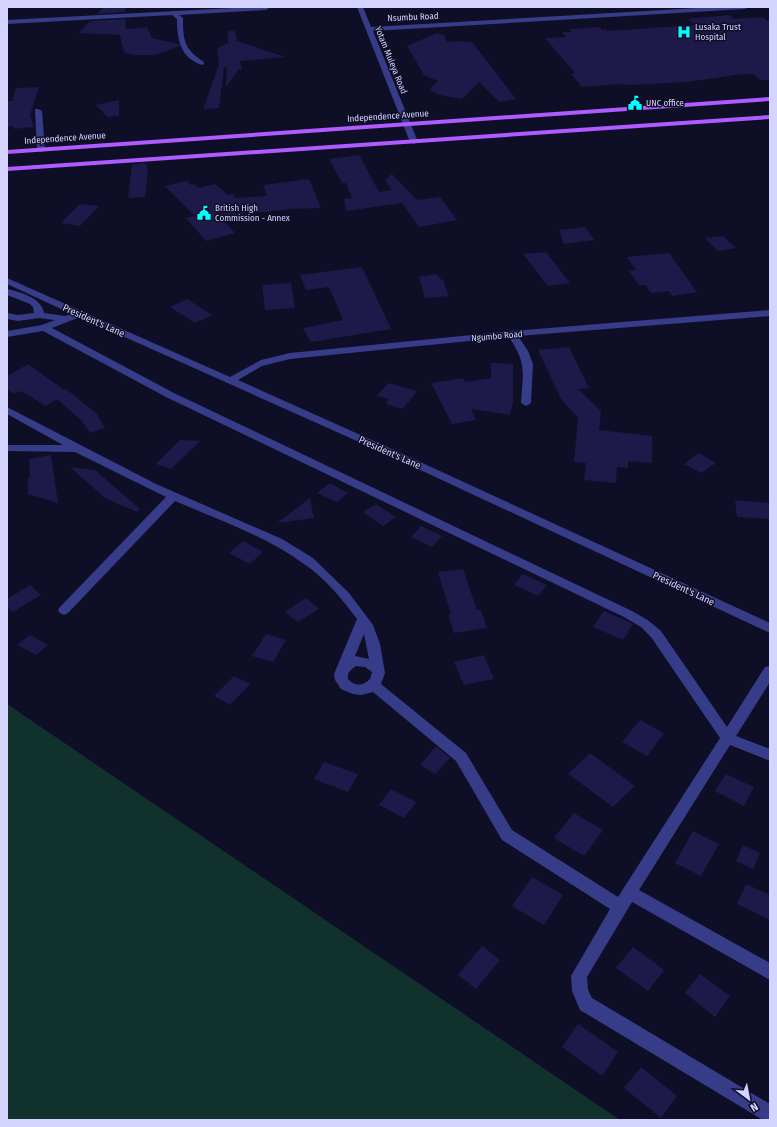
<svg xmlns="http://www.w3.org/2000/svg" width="777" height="1127" font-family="'Fira Sans Condensed',sans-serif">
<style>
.green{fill:#11312c}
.building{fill:#1d1949}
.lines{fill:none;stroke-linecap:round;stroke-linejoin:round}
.minor{fill:#363c88;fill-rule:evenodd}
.major{fill:#b05bff;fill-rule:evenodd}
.labels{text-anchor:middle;stroke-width:3;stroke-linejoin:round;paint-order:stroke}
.far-street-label{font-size:9px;fill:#d4d4ff;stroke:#0f0e27}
.far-poi-label{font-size:9px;fill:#d4d4ff;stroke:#0f0e27;text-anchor:start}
.street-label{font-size:10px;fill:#d4d4ff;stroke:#0f0e27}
</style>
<rect width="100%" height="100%" fill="#0f0e27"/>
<path class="green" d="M7 704 620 1120H7Z"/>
<g class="building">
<path d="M104 7H125V12L97 14Z"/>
<path d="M729 15 734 19 763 17 770 23V80H760L753 74H743L686 82 630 85 617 84 582 87 571 74 575 73 545 38 566 37 562 32H572L569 29 600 27 602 30 606 29 607 31 696 25 687 19Z"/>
<path d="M125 19 126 29 147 27 152 38 179 44 180 46 155 55H133L124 52 120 35 79 33 90 21Z"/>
<path d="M235 30 237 41 285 57 240 61 242 70 239 69 226 87 227 68 224 67 219 108 203 109 219 65 217 48 228 43V31Z"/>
<path d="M437 33 444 35 447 42 465 41 466 42H472L516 99 499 102 479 82 462 99 440 95 429 90 438 81 424 75 407 46Z"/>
<path d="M39 87 30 115 34 127 14 129V126L7 127V101H12L16 88Z"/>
<path d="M119 100V116L108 117 96 105Z"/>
<path d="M359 155 379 192 392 190 385 180 392 174 417 200 440 197 457 220 419 227 402 203 346 211 344 199 352 198 346 183H342L329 159Z"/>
<path d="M146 163 148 170 145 197 128 198 132 165Z"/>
<path d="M309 179 321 208 291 209 220 217 235 233 206 241 186 218 195 216 165 186 187 181 191 185 194 184 198 188 215 184 228 195 233 194 235 198 267 196 263 185Z"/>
<path d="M80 204 99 206 80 226 61 223Z"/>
<path d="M585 227 594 240 564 244 559 230Z"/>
<path d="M723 236 736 248 718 251 705 238Z"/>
<path d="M546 252 570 283 548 286 523 254Z"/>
<path d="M669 253 697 292 672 296 669 291 651 293 646 285H639L629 271 636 270 627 257Z"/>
<path d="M362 267 391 329 311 342 303 328 343 320 329 287 306 290 300 275Z"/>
<path d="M436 274 442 280H443L449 296 425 298 419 277Z"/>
<path d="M291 283 295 308 265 310 262 285Z"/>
<path d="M187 299 212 315 195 323 170 307Z"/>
<path d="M569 347 589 388 578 389 601 411 599 430 652 436V463L628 461V468L617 467 616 483 584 480 586 463 574 462 578 418 561 399 538 350Z"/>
<path d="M491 363 513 364V402L510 415 471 409 476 420 452 424 431 383 463 378 465 382 491 378Z"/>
<path d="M28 364 64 390 66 389 97 414 105 428 90 433 82 421 57 399 46 406 21 391 14 394 7 389V376Z"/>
<path d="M388 383 417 391 403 409 386 404 389 399 377 396Z"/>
<path d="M180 440 200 441 171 469 156 464Z"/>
<path d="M699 453 716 463 701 473 684 464Z"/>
<path d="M51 455 58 503 28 494V478H30L29 459Z"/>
<path d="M70 467 95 470 140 509 137 512 105 498Z"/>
<path d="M330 483 348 493 337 502 317 493Z"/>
<path d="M310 498 314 518 277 523Z"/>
<path d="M735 500 770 503V519L737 517Z"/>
<path d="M376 504 396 517 383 526 363 512Z"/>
<path d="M421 526 442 536 432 547 411 537Z"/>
<path d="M243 541 263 552 250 564 229 553Z"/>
<path d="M463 569 477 610H481L487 628 454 633 448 615 451 614 438 572Z"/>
<path d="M523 574 547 585 538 596 514 585Z"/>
<path d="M30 585 41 595 13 612 7 607V599Z"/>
<path d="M306 598 319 609 298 622 285 612Z"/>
<path d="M604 611 633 624 623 640 593 627Z"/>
<path d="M266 634 286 640 273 662 252 656Z"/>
<path d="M30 635 48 645 36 655 17 645Z"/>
<path d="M484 655 494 679 464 685 454 662Z"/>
<path d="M234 676 250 684 230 705 214 696Z"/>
<path d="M640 720 664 733 647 756 622 742Z"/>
<path d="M436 746 450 758 435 774 420 765Z"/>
<path d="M590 753 635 786 613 807 568 774Z"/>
<path d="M324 762 358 774 348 792 314 779Z"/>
<path d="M726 774 754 787 744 806 715 791Z"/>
<path d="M391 789 416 802 404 818 379 805Z"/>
<path d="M574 813 603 830 584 856 554 838Z"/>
<path d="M693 831 719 844 701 876 675 863Z"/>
<path d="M743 845 760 853 753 869 736 861Z"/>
<path d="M532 877 563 895 544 925 512 906Z"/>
<path d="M746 884 770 895V920L737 904Z"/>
<path d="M482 946 500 960 476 989 458 975Z"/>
<path d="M633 947 664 970 648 991 616 968Z"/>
<path d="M700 974 730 996 715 1017 685 993Z"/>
<path d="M578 1024 618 1052 602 1076 562 1047Z"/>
<path d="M641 1067 677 1096 661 1118 624 1088Z"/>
</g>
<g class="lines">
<g class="minor">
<path d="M251 7 269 8 266 10 179 15 183 18C183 40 184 49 204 62V64L202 65C180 58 177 39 177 19L172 15 7 24V20Z"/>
<path d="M357 7H363L371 27 714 7H748L745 9 373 31 418 142 414 144 410 142Z"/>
<path d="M35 109H38L42 111 45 150 41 152 37 150Z"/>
<path d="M7 278 230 377 261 360 290 353 512 331 770 310V316L518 336 528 351 533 364 531 403 526 406 521 403C523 372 527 364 509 337L290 359 262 366 238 380 394 450 770 623V633L386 454 80 317 52 328 174 393 632 611 649 621 661 631 727 727 765 667 770 666V682L736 736 770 749V761L730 745 639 890 770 963V980L632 902 587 977 588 990 592 998 770 1104V1120H763L580 1010 572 991 571 976 610 909 502 840 456 761 373 692 361 695 353 694 341 689 335 680 334 674 357 619C342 599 325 578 304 564 266 536 219 520 175 501L68 613 64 615 60 613 58 610 60 607 166 497 75 452 7 451V445H63L7 414V407L156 484 282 539 313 558 349 593 373 625 380 644 385 673 381 684 466 753 512 830 618 897 720 738 651 637 641 627 624 617 166 397 43 331 7 337V331L42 325 55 320 39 318 18 321 7 319V313L18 315 34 313 33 307 30 304 7 295V289C20 292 42 298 44 313L65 316 72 314 7 284ZM364 634 369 659 355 656ZM356 666 365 667 372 672 370 679C363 686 355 687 348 679 347 672 351 670 356 666Z"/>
</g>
<g class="major">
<path d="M770 97V101L7 154V150Z"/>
<path d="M770 115V119L7 171V167Z"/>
</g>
</g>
<defs>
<symbol id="hospital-bare" viewBox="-9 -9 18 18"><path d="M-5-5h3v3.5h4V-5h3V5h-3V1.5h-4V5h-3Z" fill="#00fffd" stroke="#0f0e27" stroke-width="2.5" paint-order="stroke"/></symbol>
<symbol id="civic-bare" viewBox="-9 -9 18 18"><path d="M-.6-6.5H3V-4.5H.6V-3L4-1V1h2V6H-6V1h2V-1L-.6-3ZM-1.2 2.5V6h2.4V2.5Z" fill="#00fffd" stroke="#0f0e27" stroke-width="2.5" paint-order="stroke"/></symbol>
</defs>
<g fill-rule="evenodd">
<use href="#hospital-bare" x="674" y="22" width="20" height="20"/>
<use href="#civic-bare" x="625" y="93" width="20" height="20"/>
<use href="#civic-bare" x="194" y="203" width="20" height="20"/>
</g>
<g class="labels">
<g class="far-street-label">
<text transform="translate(413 17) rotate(-3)" y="3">Nsumbu Road</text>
<text transform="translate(391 60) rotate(68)" y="3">Yotam Muleya Road</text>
<text transform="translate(388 116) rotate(-4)" y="3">Independence Avenue</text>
<text transform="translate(65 138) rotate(-4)" y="3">Independence Avenue</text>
<text transform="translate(497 336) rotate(-5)" y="3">Ngumbo Road</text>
</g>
<g class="far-poi-label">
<text x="695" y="30">Lusaka Trust<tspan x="695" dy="10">Hospital</tspan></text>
<text x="646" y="106">UNC office</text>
<text x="215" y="211">British High<tspan x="215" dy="10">Commission - Annex</tspan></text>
</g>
<g class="street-label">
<text transform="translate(94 320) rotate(24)" y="4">President's Lane</text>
<text transform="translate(390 452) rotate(24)" y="4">President's Lane</text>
<text transform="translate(684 588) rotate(25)" y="4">President's Lane</text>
</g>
</g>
<rect width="777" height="1127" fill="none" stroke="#d4d4ff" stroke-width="16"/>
<g transform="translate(749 1099) rotate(148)" stroke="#0f0e27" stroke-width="3" paint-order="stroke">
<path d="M0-3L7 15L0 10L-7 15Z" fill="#d4d4ff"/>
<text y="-6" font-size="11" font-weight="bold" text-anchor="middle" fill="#d4d4ff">N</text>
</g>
</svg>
